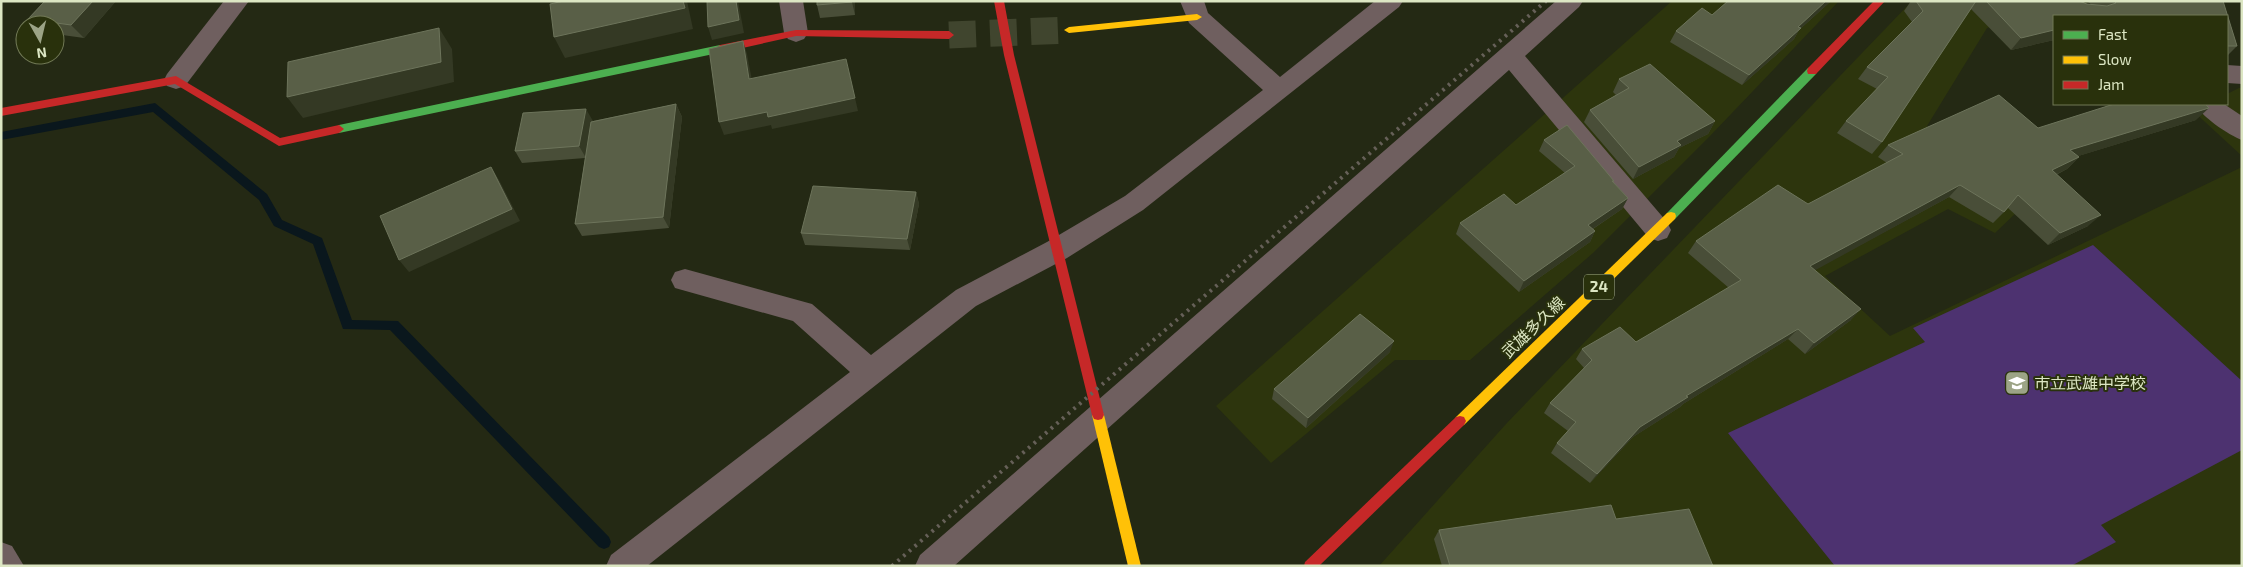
<svg xmlns="http://www.w3.org/2000/svg" width="2243" height="567" font-family="'Exo 2','Noto Sans JP',sans-serif">
<style>
.built{fill:#2d350d}
.green{fill:#4d3270}
.lines{fill:none;stroke-linecap:round;stroke-linejoin:round}
.stream{fill:#0a171d;fill-rule:evenodd}
.secondary-tunnel{stroke:#40452e;stroke-width:27;stroke-dasharray:27 14;stroke-linecap:butt}
.street{fill:#6f5f5f;fill-rule:evenodd}
.fast{fill:#4caf50;fill-rule:evenodd}
.slow{fill:#ffc107;fill-rule:evenodd}
.jam{fill:#c62828;fill-rule:evenodd}
.rail{stroke:#666058;stroke-width:4;stroke-dasharray:2.5 5;stroke-linecap:butt}
.wall{fill:#494e38}
.shaded-wall{fill:#343924}
.building{fill:#595f47;stroke:#6d745b}
.labels{text-anchor:middle;stroke-width:4;stroke-linejoin:round;paint-order:stroke}
.shield{fill:#29310c;stroke:#a6b08c;stroke-width:1}
.shield-label{font-size:15px;font-weight:bold;fill:#dce6c3}
.street-label{font-size:16px;fill:#dce6c3;stroke:#29310c}
.poi-label{font-size:16px;fill:#dce6c3;stroke:#29310c;text-anchor:start}
</style>
<rect width="100%" height="100%" fill="#242914"/>
<g class="built">
<path d="M1672 1H1839L1710 136 1593 253 1470 360H1395L1271 463 1216 406Z"/>
<path d="M1912 1H2098L2044 8 1987 28 1927 126 2018 211 1995 233 1948 209 1825 276 1890 336 2242 167V566H1379L1506 424Z"/>
<path d="M2239 88H2242V156L2191 109 2203 104H2227V94Z"/>
</g>
<path class="green" d="M2093 245 2242 381V450L2101 525 2116 542 2071 566H1835L1728 433 1925 342 1913 328Z"/>
<g class="lines">
<path class="stream" d="M155 103 267 194 282 220 322 238 352 320 398 321 609 537 611 542 609 547 604 549 599 547 390 330 343 329 313 244 274 226 259 200 153 112 1 140V132Z"/>
<path class="secondary-tunnel" d="M949 35 1069 30"/>
<g class="street">
<path d="M224 1H249L185 86 176 89 167 86 164 80 167 74Z"/>
<path d="M779 1H803L808 33 804 39 796 42 788 39 784 33Z"/>
<path d="M1180 1H1204L1208 13 1280 77 1375 1H1403L1399 7 1143 210 1067 258 976 306 647 566H606L611 555 850 372 793 321 675 288 671 280 675 272 685 269 812 304 871 355 956 290 1047 242 1125 196 1263 90 1189 23Z"/>
<path d="M1556 1H1583L1579 7 1525 56 1667 222 1671 230 1667 238 1658 241 1649 238 1509 70 954 566H915L920 555Z"/>
<path d="M2227 65 2242 66V84L2227 83Z"/>
<path d="M2195 104H2224L2242 116V140C2228 135 2201 116 2195 104Z"/>
<path d="M1 542 12 546 24 566H1Z"/>
</g>
<g class="fast">
<path d="M720 45 725 49 723 52 339 133 334 129 339 125Z"/>
<path d="M1812 67 1816 68 1817 71 1816 74 1675 219H1667L1666 216 1667 213 1808 68Z"/>
</g>
<g class="slow">
<path d="M1197 14 1202 17 1197 20 1069 33 1064 30 1069 27Z"/>
<path d="M1671 212 1675 213 1676 216 1675 219 1464 425 1460 426 1456 425 1454 421 1456 417 1667 213Z"/>
<path d="M1098 410 1102 411 1104 415 1141 566H1128L1092 415 1094 411Z"/>
</g>
<g class="jam">
<path d="M994 1H1004L1014 55 1104 415 1102 419 1098 420 1094 419 1092 415 1004 55Z"/>
<path d="M1874 1H1885L1816 74H1808L1807 71 1808 68Z"/>
<path d="M796 30 949 31 954 35 949 39 796 36 720 53 715 49 720 45Z"/>
<path d="M176 76 280 138 339 125 344 129 339 133 279 146 175 84 1 116V108Z"/>
<path d="M1460 416 1464 417 1466 421 1464 425 1319 566H1304L1305 562 1456 417Z"/>
</g>
<path class="rail" d="M892 566 1546 1"/>
</g>
<g class="wall">
<path d="M45 1H116L84 38 55 34V25H33L28 19Z"/>
<path d="M855 1V15L820 18 817 5Z"/>
<path d="M1728 1H1831L1799 30 1794 39 1742 85 1670 42 1676 31 1712 15Z"/>
<path d="M1911 1H2079L2087 4 2092 5 2088 2 2083 1H2223L2237 46 2227 56V16H2054V40L2011 50 1971 9 1882 142 1872 154 1837 133 1846 121 1877 89 1858 79 1867 67 1912 22 1904 11Z"/>
<path d="M1619 79 1715 121 1708 134 1679 148 1674 157 1633 179 1584 122 1590 110 1616 95 1613 92Z"/>
<path d="M676 104 682 117 669 228 582 236 575 224 585 158 522 163 515 151 593 121Z"/>
<path d="M2196 120 2078 156 2079 157 2067 169 2056 175 2088 226 2048 245 2008 208 1993 223 1949 197 1814 270 1851 320 1805 354 1788 339 1683 404 1680 407 1633 437 1590 483 1551 453 1557 443 1568 431 1544 413 1550 403 1584 368 1576 359 1582 349 1636 342 1729 288 1688 253 1696 241 1808 204 1887 163 1878 157 1888 145 2038 128Z"/>
<path d="M1544 140 1613 182 1628 198 1622 209 1593 229 1595 231 1590 242 1519 292 1456 234 1460 223 1516 205 1565 173 1539 151Z"/>
<path d="M916 192 919 204 910 250 805 245 801 233Z"/>
<path d="M1390 352 1306 428 1272 399 1274 389Z"/>
<path d="M1616 519 1713 566H1442L1434 539 1439 530Z"/>
</g>
<g class="shaded-wall">
<path d="M93 1H116L84 38 71 25Z"/>
<path d="M683 1H687L693 29 565 58 554 37Z"/>
<path d="M736 1H738L744 33 712 40 708 27Z"/>
<path d="M852 1H855V15L852 2Z"/>
<path d="M1826 1H1831L1799 30 1794 39 1742 85 1749 75 1798 27Z"/>
<path d="M439 28 452 49 454 82 303 118 287 97Z"/>
<path d="M2054 30V40L2011 50 2021 38Z"/>
<path d="M743 41 747 54 754 91 749 79Z"/>
<path d="M849 72 858 111 772 129 771 125 724 135 719 122 767 112Z"/>
<path d="M676 104 682 117 669 228 663 217Z"/>
<path d="M2209 108 2196 120 2059 162 2070 150Z"/>
<path d="M586 109 593 121 586 158 579 146Z"/>
<path d="M1715 121 1708 134 1679 148 1674 157 1633 179 1639 167 1677 141Z"/>
<path d="M2079 157 2067 169 2040 182 2052 170Z"/>
<path d="M491 167 499 180 520 221 409 272 399 260Z"/>
<path d="M1960 185 1949 197 1801 278 1810 266Z"/>
<path d="M916 192 919 204 910 250 907 239Z"/>
<path d="M1628 198 1622 209 1582 236 1588 225Z"/>
<path d="M2101 215 2088 226 2048 245 2060 233Z"/>
<path d="M1595 231 1590 242 1519 292 1524 281Z"/>
<path d="M1861 309 1851 320 1805 354 1814 343Z"/>
<path d="M1798 329 1788 339 1683 404 1680 407 1633 437 1590 483 1597 474 1640 427 1686 396Z"/>
<path d="M1394 341 1390 352 1306 428 1308 418Z"/>
</g>
<g class="building">
<path d="M45 1H93L71 25 28 19Z"/>
<path d="M564 1H683L685 8 554 37 550 4Z"/>
<path d="M707 1H736L739 20 708 27Z"/>
<path d="M817 1H852V2L817 5Z"/>
<path d="M1728 1H1826L1798 27 1801 28 1749 75 1676 31 1702 8 1712 15Z"/>
<path d="M1916 1H1976L1882 142 1846 121 1888 77 1867 67 1923 11Z"/>
<path d="M1986 1H2079L2087 4 2107 6 2116 3 2114 1H2223L2237 46H2227V16H2054V30L2021 38Z"/>
<path d="M439 28 441 62 287 97 288 62Z"/>
<path d="M743 41 749 79 846 59 855 98 768 117 767 112 719 122 709 49Z"/>
<path d="M1650 64 1715 121 1677 141 1681 145 1639 167 1590 110 1629 88 1619 79Z"/>
<path d="M1999 95 2038 128 2114 104H2205L2209 108 2070 150 2079 157 2052 170 2101 215 2060 233 2018 195 2004 212 1960 185 1810 266 1861 309 1814 343 1798 329 1686 396 1688 397 1640 427 1597 474 1557 443 1576 422 1550 403 1592 360 1582 349 1620 327 1636 342 1741 280 1696 241 1778 185 1808 204 1903 154 1888 145Z"/>
<path d="M676 104 663 217 575 224 591 122Z"/>
<path d="M586 109 579 146 515 151 523 113Z"/>
<path d="M1567 125 1614 181H1612L1628 198 1588 225 1595 231 1524 281 1460 223 1504 194 1516 205 1575 166 1544 140Z"/>
<path d="M491 167 512 209 399 260 380 216Z"/>
<path d="M813 186 916 192 907 239 801 233Z"/>
<path d="M1360 314 1394 341 1308 418 1274 389Z"/>
<path d="M1611 505 1616 519 1689 509 1713 566H1450L1439 530Z"/>
</g>
<defs>
<symbol id="school-square" viewBox="-11 -11 22 22"><rect x="-9" y="-9" width="18" height="18" rx="4" fill="#9ca486" stroke="#29310c"/><path d="M0-5L7-2L0 1L-7-2ZM-4 1L0 2.5L4 1V4Q0 6-4 4Z" fill="#fff"/></symbol>
</defs>
<g fill-rule="evenodd">
<use href="#school-square" x="2003" y="369" width="28" height="28"/>
</g>
<g class="labels">
<rect class="shield" x="1584" y="274.5" width="30" height="25" rx="4"/>
<g class="shield-label">
<text x="1599" y="292">24</text>
</g>
<g class="street-label">
<text transform="translate(1533 327) rotate(-44)" y="6">武雄多久線</text>
</g>
<g class="poi-label">
<text x="2034" y="389">市立武雄中学校</text>
</g>
</g>
<rect width="2243" height="567" fill="none" stroke="#dce6c3" stroke-width="5"/>
<rect x="2053" y="15" width="175" height="90" fill="#29310c" stroke="#717955"/>
<rect x="2063" y="31" width="25" height="8" fill="#4caf50" stroke="#717955"/>
<text x="2098" y="40" font-size="15" fill="#dce6c3">Fast</text>
<rect x="2063" y="56" width="25" height="8" fill="#ffc107" stroke="#717955"/>
<text x="2098" y="65" font-size="15" fill="#dce6c3">Slow</text>
<rect x="2063" y="81" width="25" height="8" fill="#c62828" stroke="#717955"/>
<text x="2098" y="90" font-size="15" fill="#dce6c3">Jam</text>
<g transform="translate(40 40) rotate(172)"><circle r="24" fill="#29310c" stroke="#717955"/>
<path d="M0-4L9 19L0 12L-9 19Z" fill="#9ca486"/>
<text y="-8" font-size="14" font-weight="bold" text-anchor="middle" fill="#dce6c3">N</text>
</g>
</svg>
